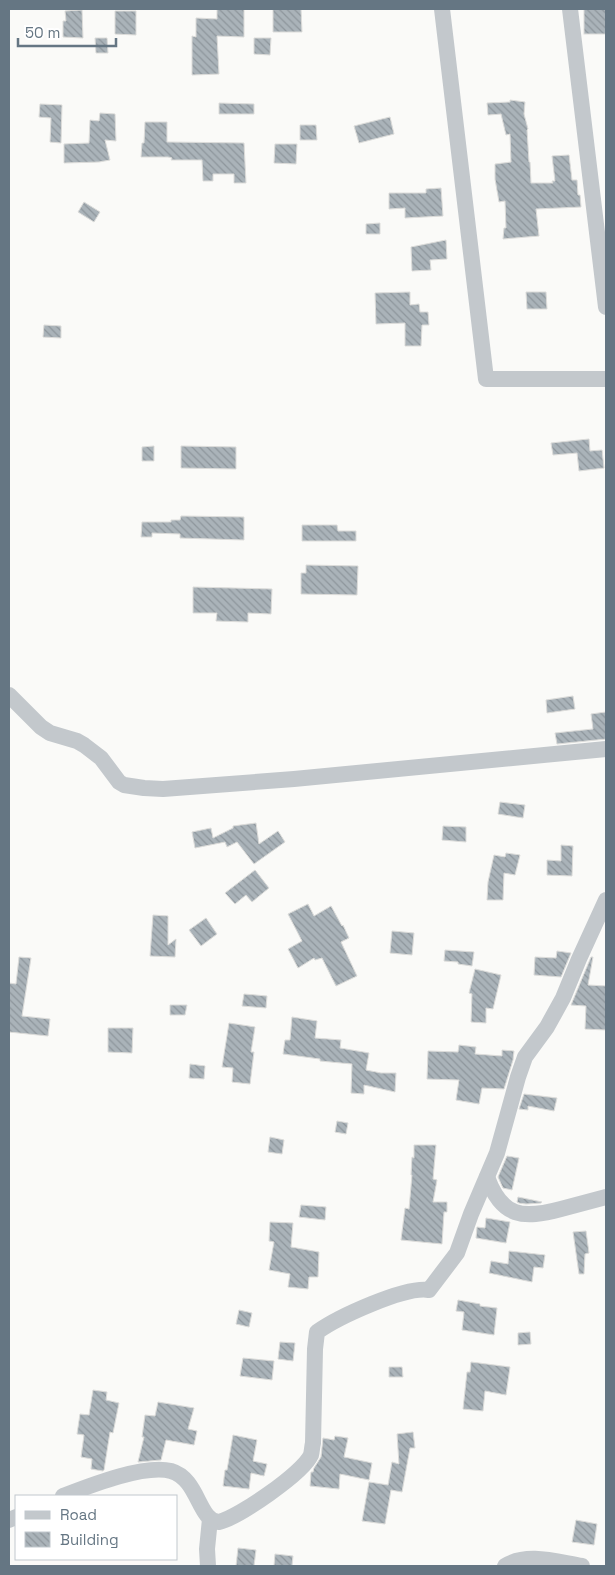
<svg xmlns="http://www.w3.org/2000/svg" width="615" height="1575" font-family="'Space Grotesk',sans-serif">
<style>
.building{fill:url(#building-back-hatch);stroke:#dcdcda}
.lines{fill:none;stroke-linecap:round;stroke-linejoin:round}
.minor{stroke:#c3c8cc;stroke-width:16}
</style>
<defs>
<pattern id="building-back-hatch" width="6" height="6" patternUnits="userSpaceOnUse" patternTransform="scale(1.25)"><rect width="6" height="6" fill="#aab3b9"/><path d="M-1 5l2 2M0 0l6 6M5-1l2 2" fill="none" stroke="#8e969c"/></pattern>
</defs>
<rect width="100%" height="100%" fill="#fafaf8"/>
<g class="building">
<path d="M217 9H244V37L217 36 219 74 192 75V36L196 37V18L217 19Z"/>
<path d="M273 9H301L302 32H273Z"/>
<rect x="584" y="9" width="22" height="25"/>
<path d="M82 10 83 38 63 37V21H66L65 11Z"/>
<path d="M115 11H136V35L115 34Z"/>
<path d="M95 38H107L108 53H96Z"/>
<path d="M254 38H271L270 55 254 54Z"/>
<path d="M510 100 525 102 524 114 528 129 527 130 529 162H530L531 183H553L552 181H555L552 156 569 155 572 180H577L578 195H580L581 207 536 209 539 236 503 239 504 228H506L505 201 499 202 495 179V164L511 162 510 134 506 135 501 114 488 115 487 103 510 102Z"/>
<path d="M219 103 254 104V114H219Z"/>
<path d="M40 104 62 105 61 143 50 142 51 118 39 117Z"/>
<path d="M100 113 115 114 116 141 105 140 110 160 99 162 64 163V144L89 143 90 120 99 121Z"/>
<path d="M390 117 394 134 359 143 354 126Z"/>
<path d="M145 122H167V142L244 143 246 183H234V174H213V181H203L202 160H171L172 158 168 157H141L142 143H144Z"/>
<path d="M300 125H316L317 140H300Z"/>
<path d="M275 144H297L296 164 274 163Z"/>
<path d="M441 188 443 216 405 218V208L389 209V193H426V189Z"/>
<path d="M84 202 100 212 94 222 78 212Z"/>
<path d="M380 223V234H366V224Z"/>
<path d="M446 240 447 259 430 260 431 270 412 271 411 247Z"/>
<path d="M410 292V305L419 304 420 312H428L429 325H422L421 346H405V323L376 324 375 293Z"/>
<path d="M526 292H546L547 309H527Z"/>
<path d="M44 325 61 326V338L43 337Z"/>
<path d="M589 439 590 451 602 450 604 468 579 471 577 453 553 455 551 443Z"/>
<path d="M154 446V461H142V447Z"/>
<path d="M181 446 236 447V469L181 468Z"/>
<path d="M181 516 244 517V540L180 538V534L152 533V537H141L142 522H171V520H180Z"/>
<path d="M302 525H337L338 531H356V541H302Z"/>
<path d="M306 565 358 566 357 595 301 594V573H306Z"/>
<path d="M193 587 272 589 271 614 248 613V622L216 621 217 613H193Z"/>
<path d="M573 696 575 709 547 713 546 700Z"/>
<path d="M606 712V739L557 744 555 733 593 729 591 714Z"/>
<path d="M500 802 525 805 523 818 498 814Z"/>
<path d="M256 823 259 844 278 831 285 842 254 864 237 842 227 847 225 842 195 848 192 832 211 828 213 838 233 828V826Z"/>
<path d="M443 826 466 827V842L442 840Z"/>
<path d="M561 845 573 846 572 876 547 875V860L561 861Z"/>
<path d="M506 853 520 855 515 875 504 873 503 900H487L488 882 494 855 505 857Z"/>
<path d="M255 870 269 888 252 902 246 895 235 904 225 893Z"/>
<path d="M308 904 314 916 331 906 342 926 343 925 349 938 341 942 357 976 336 986 322 958 315 960 314 958 298 968 288 949 302 941 288 914Z"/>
<path d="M153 915 168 916V945L176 939 175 957 150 956Z"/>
<path d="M206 918 217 934 201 946 189 930Z"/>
<path d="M392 931 414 933 412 955 390 953Z"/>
<path d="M445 950 474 952 472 966 458 964V962L444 961Z"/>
<path d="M557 951 571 953 561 977 534 975 535 957 556 958Z"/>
<path d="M19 957 31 958 22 1016 50 1019 48 1036 9 1032V983L16 984Z"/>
<path d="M591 957H593L588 985 606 986V1030L585 1029 586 1006 571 1005Z"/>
<path d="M475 969 501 975 493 1009 486 1008V1023L471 1022 472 994 469 993Z"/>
<path d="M244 994 267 996 266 1008 242 1006Z"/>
<path d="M170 1005H187L185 1015H170Z"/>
<path d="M292 1017 317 1021 315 1038 341 1040 340 1048 369 1053 366 1070 381 1073H396L395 1092 364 1085V1094L351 1093 352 1064 320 1061V1059L283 1054 285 1040H290Z"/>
<path d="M229 1023 255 1027 251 1052H254L250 1084 232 1082 233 1068 222 1067Z"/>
<path d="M108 1028H133L132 1053 108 1052Z"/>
<path d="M459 1045 476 1047 475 1054 502 1056V1050L514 1051 513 1060 504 1089 482 1088 479 1104 456 1100 459 1080 427 1079 428 1051 458 1052Z"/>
<path d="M190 1064 205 1066 204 1079 189 1078Z"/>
<path d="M524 1094 557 1098 554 1111 528 1106V1110L519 1109Z"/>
<path d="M337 1121 348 1123 346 1134 335 1132Z"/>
<path d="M270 1137 284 1140 282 1154 268 1152Z"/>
<path d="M414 1145H436L433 1179 437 1180 433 1202H447V1212H444L442 1244 401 1240 405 1208 409 1209 412 1175H411L412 1157 414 1158Z"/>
<path d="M507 1156 519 1158 512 1190 503 1188 498 1177Z"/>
<path d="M518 1197 542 1202 541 1203 526 1204 519 1203 517 1202Z"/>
<path d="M301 1205 326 1207 325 1220 299 1217Z"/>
<path d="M486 1218 510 1222 506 1243 476 1238 477 1227 485 1228Z"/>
<path d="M270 1222 293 1223 291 1247 319 1252 318 1277H309L308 1289 288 1287 290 1274 269 1270 274 1242 269 1241Z"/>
<path d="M586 1231 589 1253 585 1254 584 1274H579L573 1232Z"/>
<path d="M509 1251 545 1255 543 1268 534 1267 532 1282 489 1273 491 1261 508 1264Z"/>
<path d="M458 1300 480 1304V1306L497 1308 494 1335 462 1330 464 1312 456 1311Z"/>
<path d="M239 1310 252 1313 249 1327 236 1324Z"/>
<path d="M530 1332 531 1344 518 1345V1333Z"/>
<path d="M280 1342 295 1343 293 1361 278 1359Z"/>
<path d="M243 1358 274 1361 272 1380 240 1376Z"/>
<path d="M471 1362 510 1367 506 1395 485 1391 483 1411 463 1409 467 1372H470Z"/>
<path d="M389 1367H402L403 1377H389Z"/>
<path d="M93 1390 107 1392 106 1400 119 1403 113 1433 110 1432 104 1470 103 1471 91 1469 92 1459 81 1457 84 1435 77 1434 80 1414 89 1415Z"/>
<path d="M158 1402 194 1408 188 1429 197 1431 194 1445 166 1440 161 1460 138 1462 144 1437H142L145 1415 155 1416Z"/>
<path d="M413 1432 415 1448H410L402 1492 391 1490 385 1524 362 1521 369 1482 388 1485 392 1462 399 1464 397 1434Z"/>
<path d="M233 1435 257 1440 253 1461 267 1464 264 1476 251 1473 249 1489 223 1486 225 1470H227Z"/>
<path d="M335 1436 348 1438 344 1457 372 1463 369 1480 340 1474 339 1489 310 1486 311 1472H313L314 1468 321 1457 323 1438 334 1440Z"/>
<path d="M576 1520 597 1524 594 1545 572 1542Z"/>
<path d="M238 1548 256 1550 254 1566H236Z"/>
<path d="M275 1554 293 1556 292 1566H274Z"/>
</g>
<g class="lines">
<g class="minor">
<path d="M442 9 486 379H606"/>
<path d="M570 9 606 307"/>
<path d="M9 695 41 727 50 733 77 741 84 745 101 758 119 782 124 785 144 788 163 789 294 779 606 749"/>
<path d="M487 1177C502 1218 523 1219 561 1209 576 1205 591 1201 606 1197"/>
<path d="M63 1496C89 1486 144 1464 171 1471 199 1479 198 1521 219 1522 239 1517 303 1473 311 1455 312 1451 312 1447 313 1443L315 1349 317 1332C338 1317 405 1286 429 1290L457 1253 471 1214 497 1153 518 1077 525 1057 547 1027 563 998 579 959 606 900"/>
<path d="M9 1520 16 1517"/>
<path d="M208 1566 207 1549 210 1519"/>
<path d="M505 1566C527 1552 557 1562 582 1566"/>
</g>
</g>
<rect width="615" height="1575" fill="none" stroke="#657683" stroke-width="20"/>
<rect x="15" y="1495" width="162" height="65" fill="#ffffff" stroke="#c1c8cd"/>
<rect x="25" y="1511" width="25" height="8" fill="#c3c8cc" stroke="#c1c8cd"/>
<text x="60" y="1520" font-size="15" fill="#657683">Road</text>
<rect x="25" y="1532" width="25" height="15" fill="url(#building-back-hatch)" stroke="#c1c8cd"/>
<text x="60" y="1545" font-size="15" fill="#657683">Building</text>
<path d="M18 38v8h98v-8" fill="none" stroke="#657683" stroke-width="2.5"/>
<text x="25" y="38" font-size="15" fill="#657683" stroke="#ffffff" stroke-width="4" paint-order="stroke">50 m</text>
</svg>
